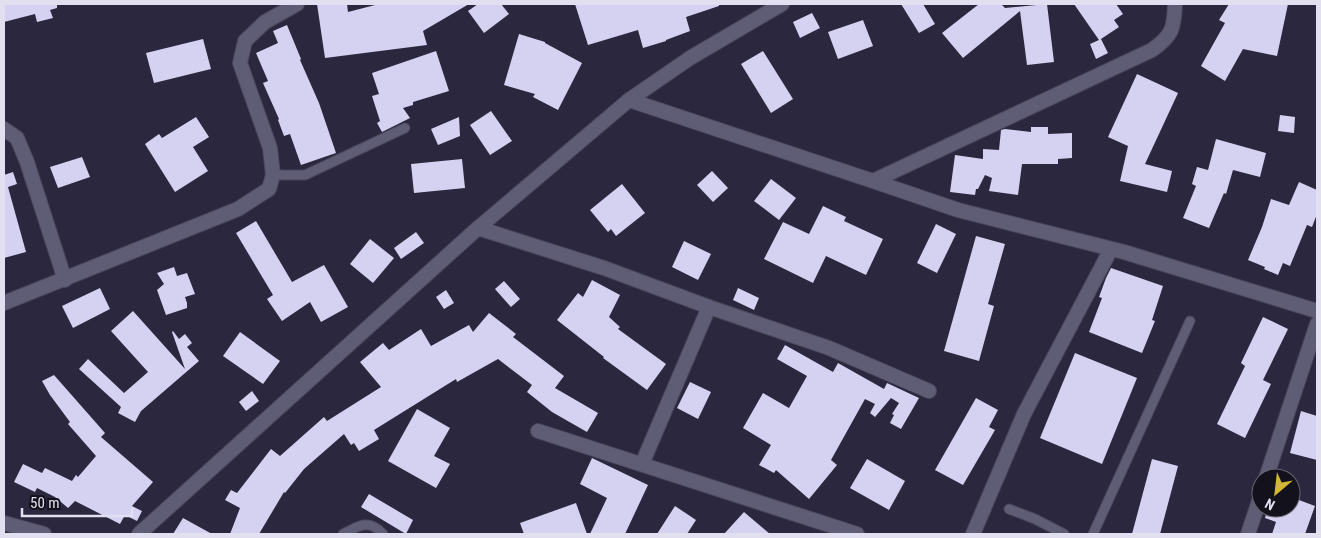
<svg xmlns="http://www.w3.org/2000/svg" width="1321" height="538" font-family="'Roboto Condensed',sans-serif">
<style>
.building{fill:#d5d2f1}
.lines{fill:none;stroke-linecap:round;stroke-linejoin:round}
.service-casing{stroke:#49455a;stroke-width:11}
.minor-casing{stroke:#49455a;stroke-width:16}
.tertiary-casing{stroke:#49455a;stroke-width:16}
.secondary-casing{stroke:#49455a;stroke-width:16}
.service{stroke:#5f5c76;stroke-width:9}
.minor{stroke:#5f5c76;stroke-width:14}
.tertiary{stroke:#5f5c76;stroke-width:14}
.secondary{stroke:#5f5c76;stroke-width:14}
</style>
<rect width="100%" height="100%" fill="#2a273e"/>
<g class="building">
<path d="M4 4H57V8L50 10 53 18 37 22 35 14 4 22Z"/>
<path d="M317 4H347L348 12 379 4H469L423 31 427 45 325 58Z"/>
<path d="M478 4H501L509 14 484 33 468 11Z"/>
<path d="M575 4H719V6L686 17 690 31 666 40V41L643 48 638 30 588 45Z"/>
<path d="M901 4H923L935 24 919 33Z"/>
<path d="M979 4H1001L1005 8 1047 4 1054 62 1027 65 1020 11 963 58 942 33Z"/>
<path d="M1074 4H1116L1123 14 1114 20 1119 27 1101 39 1108 53 1096 59 1090 44 1099 40Z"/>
<path d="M1229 4H1288L1277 56 1243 49 1225 81 1201 66 1225 23 1219 20Z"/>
<path d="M812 13 820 28 800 38 793 22Z"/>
<path d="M863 20 873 46 838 59 828 32Z"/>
<path d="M287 25 301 59 300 60 319 103 336 153 301 165 290 134 284 136 278 120 279 119 263 83 268 81 256 53 278 43 273 31Z"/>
<path d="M519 34 545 42V43L582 63 558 110 533 97 535 94 504 85Z"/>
<path d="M203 39 211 69 154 83 146 53Z"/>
<path d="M436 51 449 91 413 102V105L403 108 410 118 382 132 377 123 380 121 372 96 379 94 372 73Z"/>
<path d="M763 51 793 99 771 113 741 64Z"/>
<path d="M1137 74 1178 93 1145 164 1172 171 1167 192 1120 181 1128 146 1108 137Z"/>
<path d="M491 111 512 141 490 155 470 125Z"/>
<path d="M1280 115 1295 117 1294 133 1278 131Z"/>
<path d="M196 117 209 137 193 147 208 171 175 192 145 144 159 134 162 138Z"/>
<path d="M459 117 460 136 438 145 431 129Z"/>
<path d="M1031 127H1048V134L1072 133V158L1058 159V164H1022L1018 195 989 191 992 178 985 175 978 189H976L975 195 950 192 955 155 983 159V149L999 150 1001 130 1005 129 1031 132Z"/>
<path d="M1216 139 1266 153 1260 177 1233 170 1226 194 1224 193 1209 228 1183 218 1196 186 1192 184 1197 167 1208 170Z"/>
<path d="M82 157 90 177 58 188 50 167Z"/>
<path d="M462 159 465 188 414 193 411 164Z"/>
<path d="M712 171 728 188 713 202 697 185Z"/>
<path d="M13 172 17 184 8 187 26 252 4 258V175Z"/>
<path d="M771 179 796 198 779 220 754 201Z"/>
<path d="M1299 182 1317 190V214L1312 227 1307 225 1290 266 1283 263 1278 275 1264 269 1265 267 1248 260 1262 227 1271 199 1289 205Z"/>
<path d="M622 184 645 213 616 236 611 229 608 232 590 210Z"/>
<path d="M823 206 846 217 844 221 883 239 866 275 826 256 813 283 764 259 783 222 809 234Z"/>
<path d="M256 221 292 282 324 265 348 307 321 322 310 302 282 321 267 299 273 295 236 233Z"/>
<path d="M936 224 956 234 937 273 917 263Z"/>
<path d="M416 232 424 243 401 259 394 248Z"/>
<path d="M976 236 1005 244 988 304 994 306 979 361 944 351Z"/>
<path d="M370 239 394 258 373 283 350 264Z"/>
<path d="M684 241 711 254 698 280 672 267Z"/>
<path d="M174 267 177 276 187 273 195 294 185 297 187 303V308L166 315 157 290 164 284 157 273Z"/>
<path d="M1111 268 1163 286 1152 320 1155 321 1142 353 1089 332 1102 298 1099 297 1106 278Z"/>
<path d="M592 280 620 295 609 317 620 327 618 329 666 364 647 390 603 358 604 357 557 320 578 293 583 297Z"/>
<path d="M504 281 520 299 511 307 495 289Z"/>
<path d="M100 288 110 309 73 328 62 306Z"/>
<path d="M738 288 759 298 754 310 733 300Z"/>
<path d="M446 290 454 303 444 309 436 297Z"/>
<path d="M133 311 185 369 172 332 173 331 179 339 185 334 192 343 187 347 199 361 141 411 135 422 118 413 121 407 79 369 88 359 124 393 148 372 111 331Z"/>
<path d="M489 313 516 334 513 337 564 376 555 388 598 413 587 432 552 412 527 392 532 385 498 359 457 382 456 379 374 430 379 439 359 451 354 443 351 445 344 434 304 469 285 493 284 492 259 534H230L240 508 225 500 231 490 237 493 271 449 280 456 324 417 327 421 381 387 360 362 383 343 389 350 421 329 431 346 469 325 473 332Z"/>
<path d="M1263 317 1288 329 1263 380 1271 384 1245 438 1217 424 1245 366 1241 363Z"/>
<path d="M240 332 280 361 263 384 223 356Z"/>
<path d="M785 345 833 372 838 363 884 389 887 383 919 398 901 429 890 423 894 415 892 414 899 403 891 398 875 417 870 413 875 404 865 399 831 460 837 465 809 499 776 470 774 473 759 465 771 445 743 428 763 393 789 408 807 376 777 359Z"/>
<path d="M1075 353 1137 378 1102 464 1040 438Z"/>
<path d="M54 375 105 433 101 437 153 482 132 506 142 511 137 521 125 515 120 524 75 501 68 508 55 497 37 488 35 492 14 482 23 464 42 473 45 468 72 481 76 475 78 477 96 456 68 424 70 422 50 395 42 381Z"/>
<path d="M690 382 711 392 698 419 677 408Z"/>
<path d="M252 391 259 401 246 411 239 402Z"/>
<path d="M976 398 998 410 989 427 995 430 963 485 935 470Z"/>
<path d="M417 409 450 428 434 456 450 464 436 488 388 461Z"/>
<path d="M1301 411 1317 416V460L1290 453Z"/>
<path d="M592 458 648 485 625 534H590L607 498 580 484Z"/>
<path d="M867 459 905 481 889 510 850 488Z"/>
<path d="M1152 459 1178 466 1160 534H1132Z"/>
<path d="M369 494 413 520 406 534 361 507Z"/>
<path d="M1291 497 1315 506 1305 534H1272L1276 522 1265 518 1268 508H1291Z"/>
<path d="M576 503 587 534H524L520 523Z"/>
<path d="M675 506 696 520 687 534H657Z"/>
<path d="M744 512 770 534H724Z"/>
<path d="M183 518 212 534H173Z"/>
</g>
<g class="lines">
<defs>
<g id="service">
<path d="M273 175H305L405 128"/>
<path d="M1009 509 1035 519 1064 534"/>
<path d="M343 534C359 526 368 518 383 534"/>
<path d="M1093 534 1190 321"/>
</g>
<g id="minor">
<path d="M629 100 873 181 958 210 1124 252 1317 311"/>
<path d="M4 129 17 138 27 162 65 280"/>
<path d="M873 181 1152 50C1173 35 1174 28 1175 4"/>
<path d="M478 228 604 268 709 307 829 348 929 391"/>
<path d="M4 303 238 209 269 189 273 175 270 148 240 63 245 41 265 22 297 4"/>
<path d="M538 431 857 534"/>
<path d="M642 464 709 307"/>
<path d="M1266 478 1317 324"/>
<path d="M973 534 1024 414 1111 249"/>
<path d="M1248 534 1261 495"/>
</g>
<path id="tertiary" d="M139 534 478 228 629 100 690 58 782 4"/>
<path id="secondary" d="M4 523 44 534"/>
</defs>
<use href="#service" class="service-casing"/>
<use href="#minor" class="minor-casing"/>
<use href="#tertiary" class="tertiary-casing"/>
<use href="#secondary" class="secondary-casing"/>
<use href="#service" class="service"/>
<use href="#minor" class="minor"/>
<use href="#tertiary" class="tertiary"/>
<use href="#secondary" class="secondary"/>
</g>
<rect width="1321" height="538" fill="none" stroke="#e2e0f0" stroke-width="10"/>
<g transform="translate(1276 493) rotate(208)"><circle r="24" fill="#13111c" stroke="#666471"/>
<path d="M0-4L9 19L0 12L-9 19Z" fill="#d0b736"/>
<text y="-8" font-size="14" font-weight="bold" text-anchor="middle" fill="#e2e0f0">N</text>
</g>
<path d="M22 508v8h110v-8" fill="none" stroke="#e2e0f0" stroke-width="2.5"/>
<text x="30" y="508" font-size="15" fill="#e2e0f0" stroke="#13111c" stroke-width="4" paint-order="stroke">50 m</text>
</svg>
